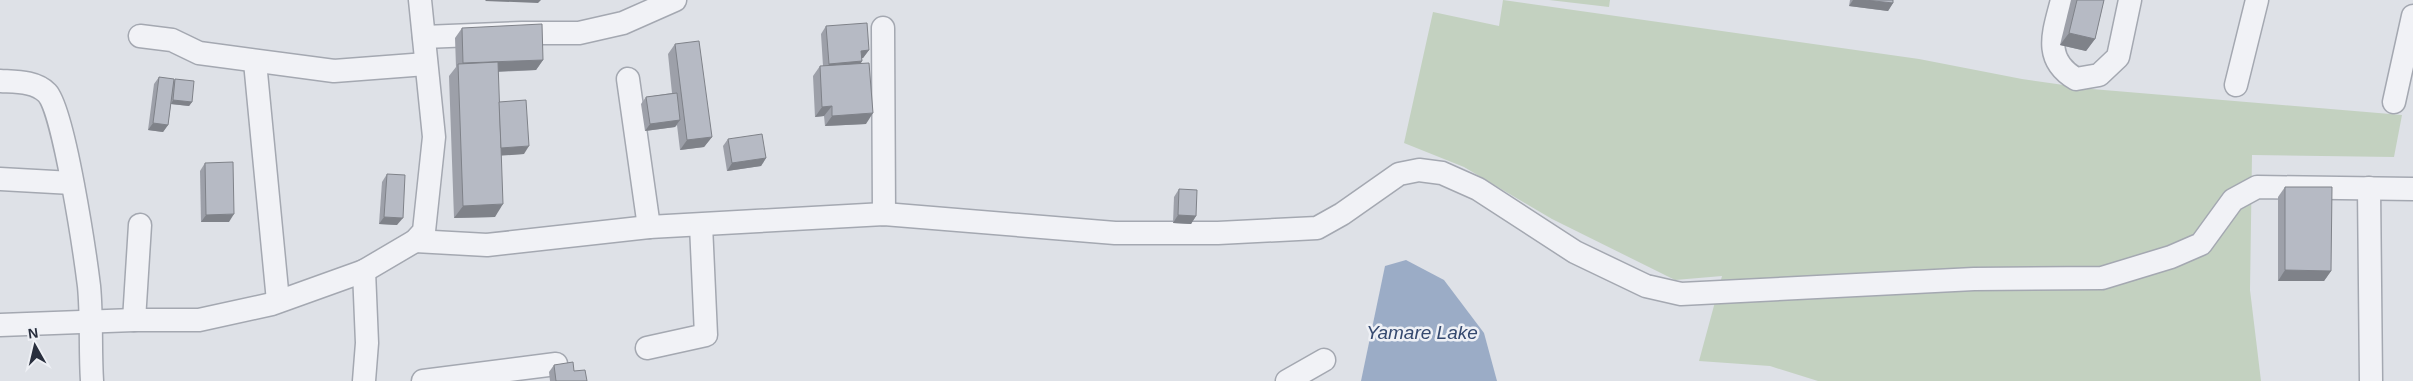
<svg xmlns="http://www.w3.org/2000/svg" width="2413" height="381" font-family="Arial,sans-serif">
<style>
.green{fill:#c3d1c0}
.water{fill:#9bacc6}
.lines{fill:none;stroke-linecap:round;stroke-linejoin:round}
.minor-casing{stroke:#a4a8b1;stroke-width:25}
.minor{stroke:#f1f2f6;stroke-width:22}
.wall{fill:#9da0a9}
.shaded-wall{fill:#7f8289}
.building{fill:#b6bac4;stroke:#7f8289}
.labels{text-anchor:middle;stroke-width:5;stroke-linejoin:round;paint-order:stroke}
.water-label{font-size:19px;font-style:italic;fill:#35496f;stroke:#eef0f5}
</style>
<rect width="100%" height="100%" fill="#dee1e7"/>
<g class="green">
<path d="M1503 0 1919 59 2022 79 2092 89 2402 115 2394 157 2252 155 2250 290 2261 381H1818L1770 366 1699 361 1722 276 1675 280 1552 219 1464 167 1404 143 1433 12 1499 26Z"/>
<path d="M1549 0H1610L1609 7Z"/>
</g>
<path class="water" d="M1406 260 1444 280 1484 333 1497 381H1361L1385 266Z"/>
<g class="lines">
<defs>
<g id="minor">
<path d="M2062 0C2054 32 2042 59 2076 79L2099 75 2118 57 2130 0"/>
<path d="M883 28 884 214"/>
<path d="M140 36 172 40 199 53 334 71 426 64"/>
<path d="M424 37 522 33H579L623 23 675 0"/>
<path d="M255 62 278 301"/>
<path d="M628 79 649 227"/>
<path d="M0 81C16 82 35 81 47 93 64 111 85 254 89 286 92 317 90 350 92 381"/>
<path d="M2236 85 2257 0"/>
<path d="M2394 102 2413 16"/>
<path d="M0 179 72 183"/>
<path d="M2369 188 2371 381"/>
<path d="M415 241 487 245 649 227 884 214 1115 233H1218L1317 228 1342 214 1399 174 1419 170 1442 173 1478 189 1575 252 1646 286 1681 294 1974 279 2102 278 2171 257 2201 244 2233 200 2257 187 2413 189"/>
<path d="M134 320 140 225"/>
<path d="M0 325 134 320H199L272 304 364 271 415 241 424 231 434 137 420 0"/>
<path d="M647 348 706 335 701 225"/>
<path d="M364 381 367 343 364 271"/>
<path d="M423 381 556 364"/>
<path d="M1287 381 1324 360"/>
</g>
</defs>
<use href="#minor" class="minor-casing"/>
<use href="#minor" class="minor"/>
</g>
<g class="wall">
<path d="M1850 0H1893V3L1888 11 1849 6Z"/>
<path d="M2071 0H2104L2095 39 2086 51 2060 45Z"/>
<path d="M826 26 869 50 863 58H862V61L861 63 866 124 825 126 824 116 815 117 813 76 820 66H823L821 34Z"/>
<path d="M462 28 543 60 536 70 498 72 499 102 524 154 501 155 495 217 454 218 449 76 456 67 455 38Z"/>
<path d="M675 44 712 137 704 147 680 150 677 125 675 127 645 131 641 104 646 97 672 93 668 54Z"/>
<path d="M159 77 174 81 175 79 192 102 189 106 171 104 168 125 163 132 148 130 154 84Z"/>
<path d="M728 139 766 158 761 166 727 171 723 146Z"/>
<path d="M205 163 229 222H201L200 171Z"/>
<path d="M387 174 397 225 379 224 382 182Z"/>
<path d="M2285 187 2331 271 2324 281H2278V197Z"/>
<path d="M1179 189 1196 216 1191 224 1173 223 1174 197Z"/>
<path d="M554 365 574 371 587 381H550L549 372Z"/>
</g>
<g class="shaded-wall">
<path d="M486 0H541L538 3 485 1Z"/>
<path d="M1853 0H1865L1893 3 1888 11 1849 6Z"/>
<path d="M2069 33 2095 39 2086 51 2060 45Z"/>
<path d="M869 50 863 58H856L861 51Z"/>
<path d="M543 60 536 70 458 73 463 63Z"/>
<path d="M862 61 857 69 824 72 829 64Z"/>
<path d="M173 100 192 102 189 106 171 104Z"/>
<path d="M832 106 824 116 815 117 822 107Z"/>
<path d="M873 113 866 124 825 126 832 116Z"/>
<path d="M680 120 675 127 645 131 650 124Z"/>
<path d="M153 123 168 125 163 132 148 130Z"/>
<path d="M712 137 704 147 680 150 687 140Z"/>
<path d="M529 146 524 154 496 156 501 148Z"/>
<path d="M766 158 761 166 727 171 732 163Z"/>
<path d="M503 204 495 217 454 218 463 206Z"/>
<path d="M234 214 229 222H201L206 215Z"/>
<path d="M1178 215 1196 216 1191 224 1173 223Z"/>
<path d="M384 217 403 218 397 225 379 224Z"/>
<path d="M2285 270 2331 271 2324 281H2278Z"/>
</g>
<g class="building">
<path d="M1865 0H1893V3Z"/>
<path d="M2077 0H2104L2095 39 2069 33Z"/>
<path d="M867 23 869 50 861 51 862 61 829 64 826 26Z"/>
<path d="M542 24 543 60 463 63 462 28Z"/>
<path d="M699 41 712 137 687 140 675 44Z"/>
<path d="M498 62 503 204 463 206 458 64Z"/>
<path d="M869 63 873 113 832 116V106L822 107 820 66Z"/>
<path d="M159 77 174 79 168 125 153 123Z"/>
<path d="M175 79 194 81 192 102 173 100Z"/>
<path d="M677 93 680 120 650 124 646 97Z"/>
<path d="M526 100 529 146 501 148 499 102Z"/>
<path d="M762 134 766 158 732 163 728 139Z"/>
<path d="M233 162 234 214 206 215 205 163Z"/>
<path d="M387 174 405 175 403 218 384 217Z"/>
<path d="M2285 187H2332L2331 271 2285 270Z"/>
<path d="M1179 189 1197 190 1196 216 1178 215Z"/>
<path d="M573 362 574 371 585 370 587 381H556L554 365Z"/>
</g>
<g class="labels">
<g class="water-label">
<text x="1422" y="339">Yamare Lake</text>
</g>
</g>
<g transform="translate(35 346) rotate(352)" stroke="#eef0f5" stroke-width="4" paint-order="stroke">
<path d="M0-4L9 19L0 12L-9 19Z" fill="#282e3d"/>
<text y="-8" font-size="14" font-weight="bold" text-anchor="middle" fill="#282e3d">N</text>
</g>
</svg>
